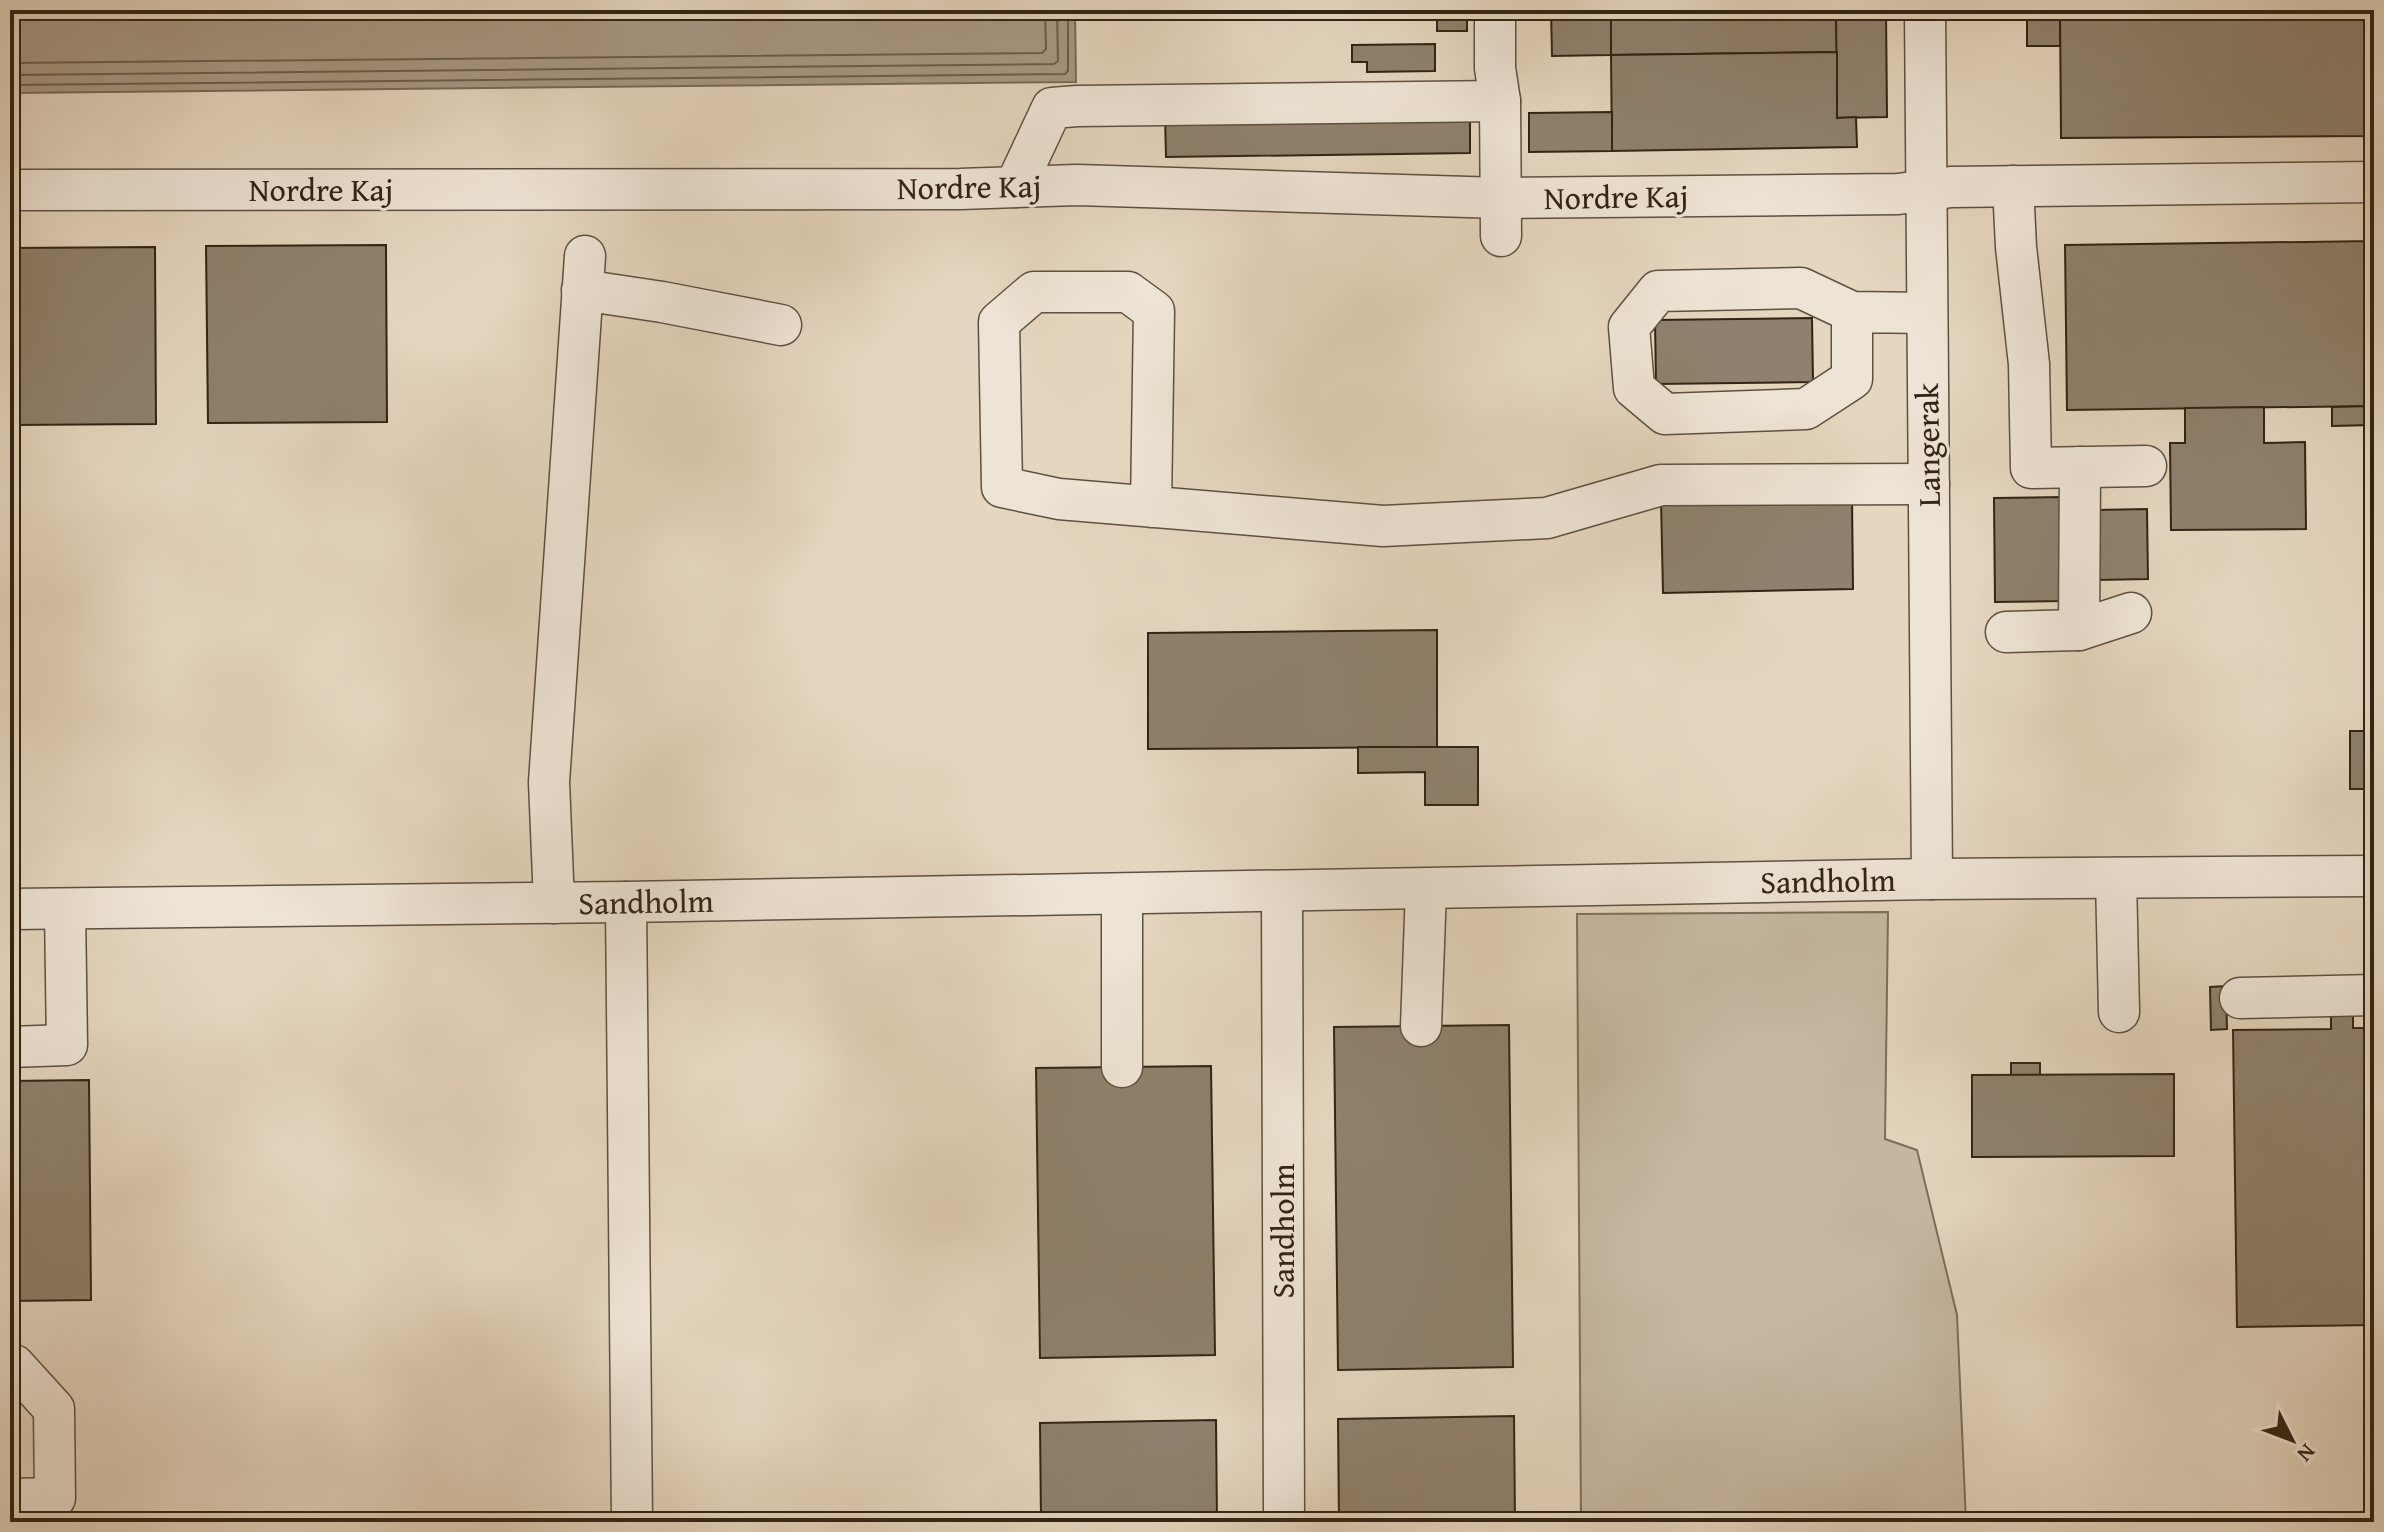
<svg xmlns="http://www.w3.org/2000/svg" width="2384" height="1532" font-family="'Gentium Book Plus',serif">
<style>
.green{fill:#c6b8a2;stroke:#7c6e5c;stroke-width:2}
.water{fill:#a89985;stroke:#786a58;stroke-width:2}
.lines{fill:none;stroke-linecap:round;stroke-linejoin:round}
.shore{stroke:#6c5e4d;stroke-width:2}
.building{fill:#8f816d;stroke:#312415;stroke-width:2}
.minor-casing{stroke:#5e5040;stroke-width:43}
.minor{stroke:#eee4d5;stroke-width:40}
.labels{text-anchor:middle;stroke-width:6;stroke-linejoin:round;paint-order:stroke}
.street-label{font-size:32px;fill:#312415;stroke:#eee4d5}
</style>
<rect width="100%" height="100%" fill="#e5d6bf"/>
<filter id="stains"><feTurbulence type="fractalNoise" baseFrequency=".0025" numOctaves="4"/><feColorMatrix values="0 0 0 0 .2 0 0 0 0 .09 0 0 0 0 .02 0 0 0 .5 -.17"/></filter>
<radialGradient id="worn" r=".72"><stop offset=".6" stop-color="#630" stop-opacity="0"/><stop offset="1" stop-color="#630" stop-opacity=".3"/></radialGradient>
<path class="green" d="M1888 912 1885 1139 1917 1150 1957 1315 1966 1522H1581L1577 914Z"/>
<path class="water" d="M10 10H1075L1076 82 10 93Z"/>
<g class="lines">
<g class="shore">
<path d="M10 63 1042 53 1046 49 1045 10"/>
<path d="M10 75 1054 64 1058 61 1057 10"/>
<path d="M10 85 1065 74 1068 71V10"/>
</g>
</g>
<g class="building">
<rect x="1437" y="10" width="30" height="21"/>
<path d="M1551 10H1611V55L1552 56Z"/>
<path d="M1611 10H1836L1837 52 1611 55Z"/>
<path d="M1836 10H1886L1887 117 1837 118Z"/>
<rect x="2027" y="10" width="33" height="36"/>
<path d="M2060 10H2374V136L2061 138Z"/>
<path d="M1435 44V71L1367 72V62H1352V45Z"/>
<path d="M1837 52V118L1856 117 1857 147 1612 151 1611 55Z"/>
<path d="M1470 112V153L1166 157 1165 116Z"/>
<path d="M1612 112V151L1529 152V113Z"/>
<path d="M2374 241V406L2067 410 2065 245Z"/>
<path d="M386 245 387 422 208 423 206 246Z"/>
<path d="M155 247 156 424 10 425V248Z"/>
<path d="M1812 318 1813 382 1656 384 1655 320Z"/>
<path d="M2374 406V425L2332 426V407Z"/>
<path d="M2264 407V443L2305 442 2306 529 2171 530 2170 443H2185V408Z"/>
<path d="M1852 497 1853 589 1663 593 1661 500Z"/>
<path d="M2060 497 2061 601 1995 602 1994 498Z"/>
<path d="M2147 509 2148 579 2097 580 2096 510Z"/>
<path d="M1437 630V747L1148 749V633Z"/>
<rect x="2350" y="731" width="24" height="58"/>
<path d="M1358 747H1478V805H1425V772L1358 773Z"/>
<path d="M2226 986 2227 1029 2211 1030 2210 987Z"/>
<path d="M2331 1005H2353V1028H2374V1325L2237 1327 2233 1030 2331 1029Z"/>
<path d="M1509 1025 1513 1367 1338 1370 1334 1027Z"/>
<rect x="2011" y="1063" width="29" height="12"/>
<path d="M1211 1066 1215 1355 1040 1358 1036 1068Z"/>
<path d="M2174 1074V1156L1972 1157V1075Z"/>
<path d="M89 1080 91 1300 10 1301V1081Z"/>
<path d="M1514 1416 1515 1522H1339L1338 1419Z"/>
<path d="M1216 1420 1217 1522H1041L1040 1423Z"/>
</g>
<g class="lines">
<defs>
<g id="minor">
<path d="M1495 10V68L1500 101 1501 236"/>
<path d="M1925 10 1932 879"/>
<path d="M2013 186 2016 247 2029 364 2031 468 2146 466"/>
<path d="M1015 187 1052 108 1077 106 1500 101"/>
<path d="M10 190 960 189 1077 185 1501 198 1898 194 1951 187 2374 182"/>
<path d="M582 290 662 302 781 325"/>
<path d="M1852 312V379L1806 409 1665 414 1634 388 1629 327 1658 291 1801 288 1852 312 1927 313"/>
<path d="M1151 507 1154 311 1128 292H1034L999 322 1002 487 1059 499 1383 526 1547 518 1661 485 1929 484"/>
<path d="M2079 630 2080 467"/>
<path d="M2006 632 2079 630 2131 613"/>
<path d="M2116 878 2119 1012"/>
<path d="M1282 891 1284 1522"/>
<path d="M626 902 632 1522"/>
<path d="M554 903 549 782 585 256"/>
<path d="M10 909 626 902 1932 879 2374 876"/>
<path d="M2240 998 2374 995"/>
<path d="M1421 1026 1426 889"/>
<path d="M10 1047 67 1045 65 909"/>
<path d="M1122 1067V894"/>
<path d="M10 1366 14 1365 54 1409 55 1498 10 1499"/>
</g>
</defs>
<use href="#minor" class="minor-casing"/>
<use href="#minor" class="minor"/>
</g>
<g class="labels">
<g class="street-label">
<text transform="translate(969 187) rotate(-1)" y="11">Nordre Kaj</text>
<text x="321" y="201">Nordre Kaj</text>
<text transform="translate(1616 197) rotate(-1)" y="11">Nordre Kaj</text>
<text transform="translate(1928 445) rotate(-91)" y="11">Langerak</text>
<text transform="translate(1828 881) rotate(-1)" y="11">Sandholm</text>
<text transform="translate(646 902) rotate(-1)" y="11">Sandholm</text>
<text transform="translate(1283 1231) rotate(-90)" y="11">Sandholm</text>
</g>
</g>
<rect width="2384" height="1532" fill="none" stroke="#e5d6bf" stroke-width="40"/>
<rect x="12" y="12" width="2360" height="1508" fill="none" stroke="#312415" stroke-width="4"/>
<rect x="20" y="20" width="2344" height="1492" fill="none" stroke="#312415" stroke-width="2"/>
<g transform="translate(2292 1440) rotate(132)" stroke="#eee4d5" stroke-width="6" paint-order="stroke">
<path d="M0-6L14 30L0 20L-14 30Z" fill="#312415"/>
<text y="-12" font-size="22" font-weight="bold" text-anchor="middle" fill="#312415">N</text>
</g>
<rect width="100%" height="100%" filter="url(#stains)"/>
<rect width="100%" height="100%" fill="url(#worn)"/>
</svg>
